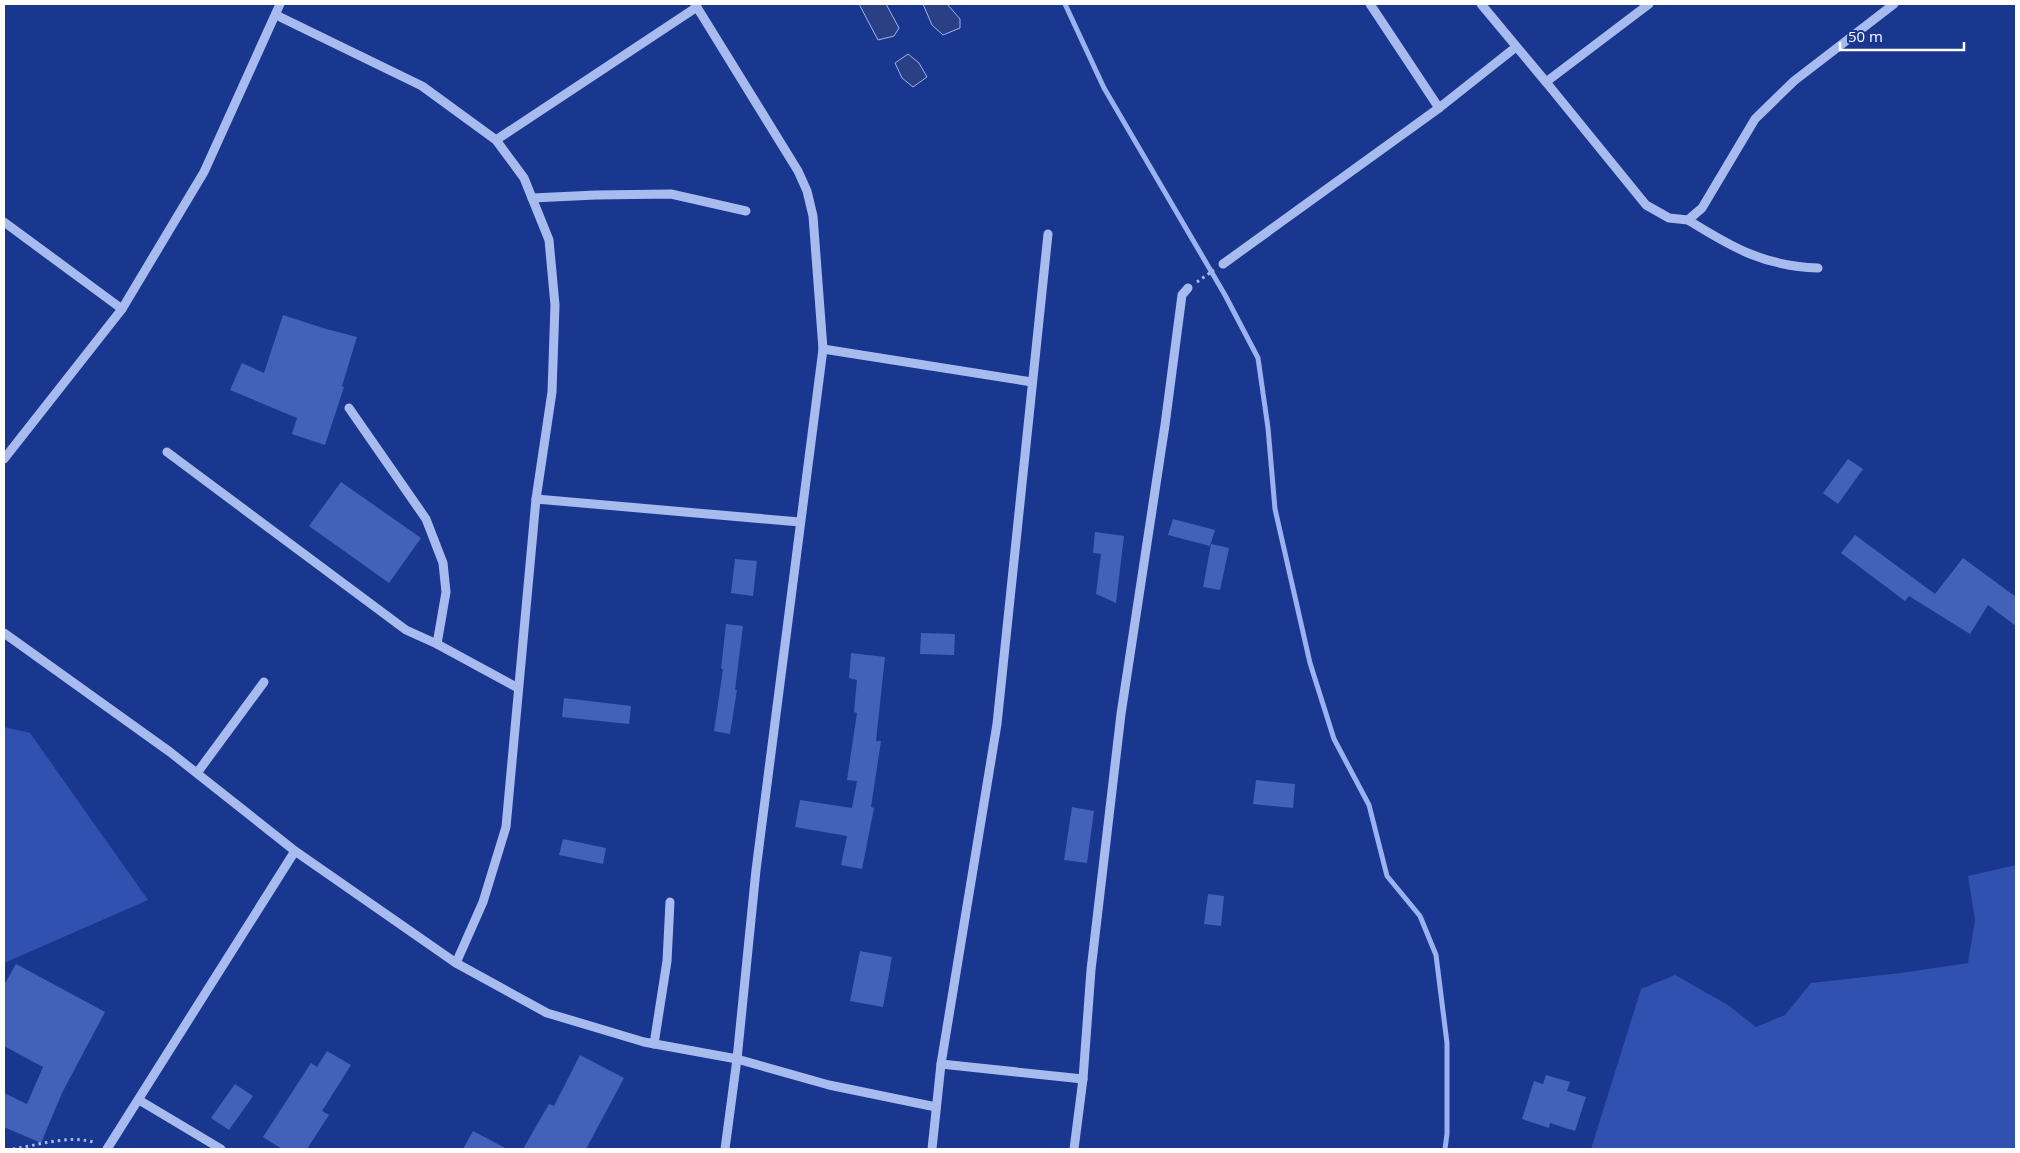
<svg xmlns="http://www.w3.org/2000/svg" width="2020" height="1153" font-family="'Open Sans',sans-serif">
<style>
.green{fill:#3051af}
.water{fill:#2b4084;stroke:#9bb2f1}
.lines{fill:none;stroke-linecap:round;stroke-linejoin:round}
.stream{stroke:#9bb2f1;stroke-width:5}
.building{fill:#4361b8}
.path{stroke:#a8bbef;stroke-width:3;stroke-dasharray:2.5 4;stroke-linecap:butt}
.minor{stroke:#a8bbef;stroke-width:9}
</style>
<rect width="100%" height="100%" fill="#1a3790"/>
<g class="green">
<path d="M4 727 30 733 148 900 4 963Z"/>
<path d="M2016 865V1149H1591L1641 989 1675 975 1728 1005 1756 1027 1785 1015 1811 983 1901 973 1968 963 1975 920 1968 876Z"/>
</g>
<g class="water">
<path d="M859 4H886L899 28 894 36 878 40Z"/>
<path d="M923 4H947L960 19V28L943 35 932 25Z"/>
<path d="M908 54 919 63 927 77 913 87 902 78 895 63Z"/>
</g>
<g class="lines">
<path class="stream" d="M1065 4 1104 88 1225 295 1258 358 1268 428 1275 509 1310 663 1334 739 1369 805 1387 876 1420 916 1436 955 1447 1043V1134L1445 1149"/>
</g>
<g class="building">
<path d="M283 315 326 329 357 337 342 386 344 387 325 445 292 434 297 418 230 390 242 363 264 373Z"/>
<path d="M1848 459 1863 469 1838 504 1823 493Z"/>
<path d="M341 482 421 538 389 583 309 526Z"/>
<path d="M1173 519 1215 530 1210 546 1168 535Z"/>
<path d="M1095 532 1124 536 1116 603 1096 594 1101 554 1093 553Z"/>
<path d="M1855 535 1935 594 1963 558 2016 597V626L1988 605 1970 634 1909 596 1905 601 1841 553Z"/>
<path d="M1211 544 1229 548 1220 590 1203 587Z"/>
<path d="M735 559 757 561 753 596 731 593Z"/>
<path d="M726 624 743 626 735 690H737L730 734 714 731 723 669H721Z"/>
<path d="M921 633 955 634 954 655 920 654Z"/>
<path d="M851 653 885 657 876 741H881L871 807 874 808 862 869 841 865 847 836 795 827 800 800 852 808 857 781 847 780 857 713 854 712 857 680 849 678Z"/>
<path d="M564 698 631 706 629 724 562 717Z"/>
<path d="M1256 780 1295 784 1293 808 1253 804Z"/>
<path d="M1072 807 1094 811 1087 863 1064 860Z"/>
<path d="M563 839 606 848 603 864 559 855Z"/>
<path d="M1208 894 1224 896 1221 926 1204 924Z"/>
<path d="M860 951 892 957 883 1007 850 1001Z"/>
<path d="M16 964 105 1012 62 1093 41 1143 4 1127V1093L27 1104 43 1067 4 1046V985Z"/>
<path d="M327 1051 351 1065 322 1111 329 1115 307 1149H282L263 1137 311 1063 317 1067Z"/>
<path d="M580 1055 624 1078 586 1149H523L549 1104 554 1106Z"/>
<path d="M1546 1075 1570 1082 1567 1091 1586 1097 1575 1131 1550 1123 1549 1128 1522 1119 1534 1081 1543 1084Z"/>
<path d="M235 1084 253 1096 229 1130 211 1118Z"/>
<path d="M473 1131 507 1149H463Z"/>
</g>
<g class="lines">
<g class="path">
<path d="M1197 282 1214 270"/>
<path d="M13 1149C39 1145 71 1134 96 1143"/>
</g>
<g class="minor">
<path d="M695 4 798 171 807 191 813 216 823 349 756 870 737 1059 725 1149"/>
<path d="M1370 4 1439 108"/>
<path d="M1481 4 1546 82 1649 4"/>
<path d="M276 15 422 86 496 140 524 178 549 240 555 305 552 392 536 499 506 827 483 902 456 963"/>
<path d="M1546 82 1646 205 1669 218 1688 220 1702 208 1755 119 1794 81 1894 4"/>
<path d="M496 140 697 7"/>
<path d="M532 198 596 195 671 194 746 211"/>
<path d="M1688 220C1733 248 1764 266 1818 268"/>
<path d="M4 222 122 309"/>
<path d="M1223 264 1439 108 1516 47"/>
<path d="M823 349 1032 382"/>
<path d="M349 408 426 519 443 563 446 592 437 644"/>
<path d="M167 452 406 630 437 644 518 688"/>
<path d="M4 459 122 309 204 172 280 4"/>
<path d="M536 499 800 522"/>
<path d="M4 633 170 752 295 851 456 963 547 1013 644 1042 737 1059 829 1085 936 1107"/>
<path d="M197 773 264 682"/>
<path d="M654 1044 667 961 670 902"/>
<path d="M941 1064 1083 1079"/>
<path d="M139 1100 221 1149"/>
<path d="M107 1149 295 851"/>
<path d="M932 1149 941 1064 997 724 1048 234"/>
<path d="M1074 1149 1083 1079 1091 970 1121 714 1165 425 1182 295 1188 288"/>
</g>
</g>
<rect width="2020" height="1153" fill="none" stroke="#ffffff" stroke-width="10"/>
<path d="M1840 42v8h124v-8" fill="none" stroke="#ffffff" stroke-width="2.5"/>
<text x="1848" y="42" font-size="15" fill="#ffffff" stroke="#1a3790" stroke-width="4" paint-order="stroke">50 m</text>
</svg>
